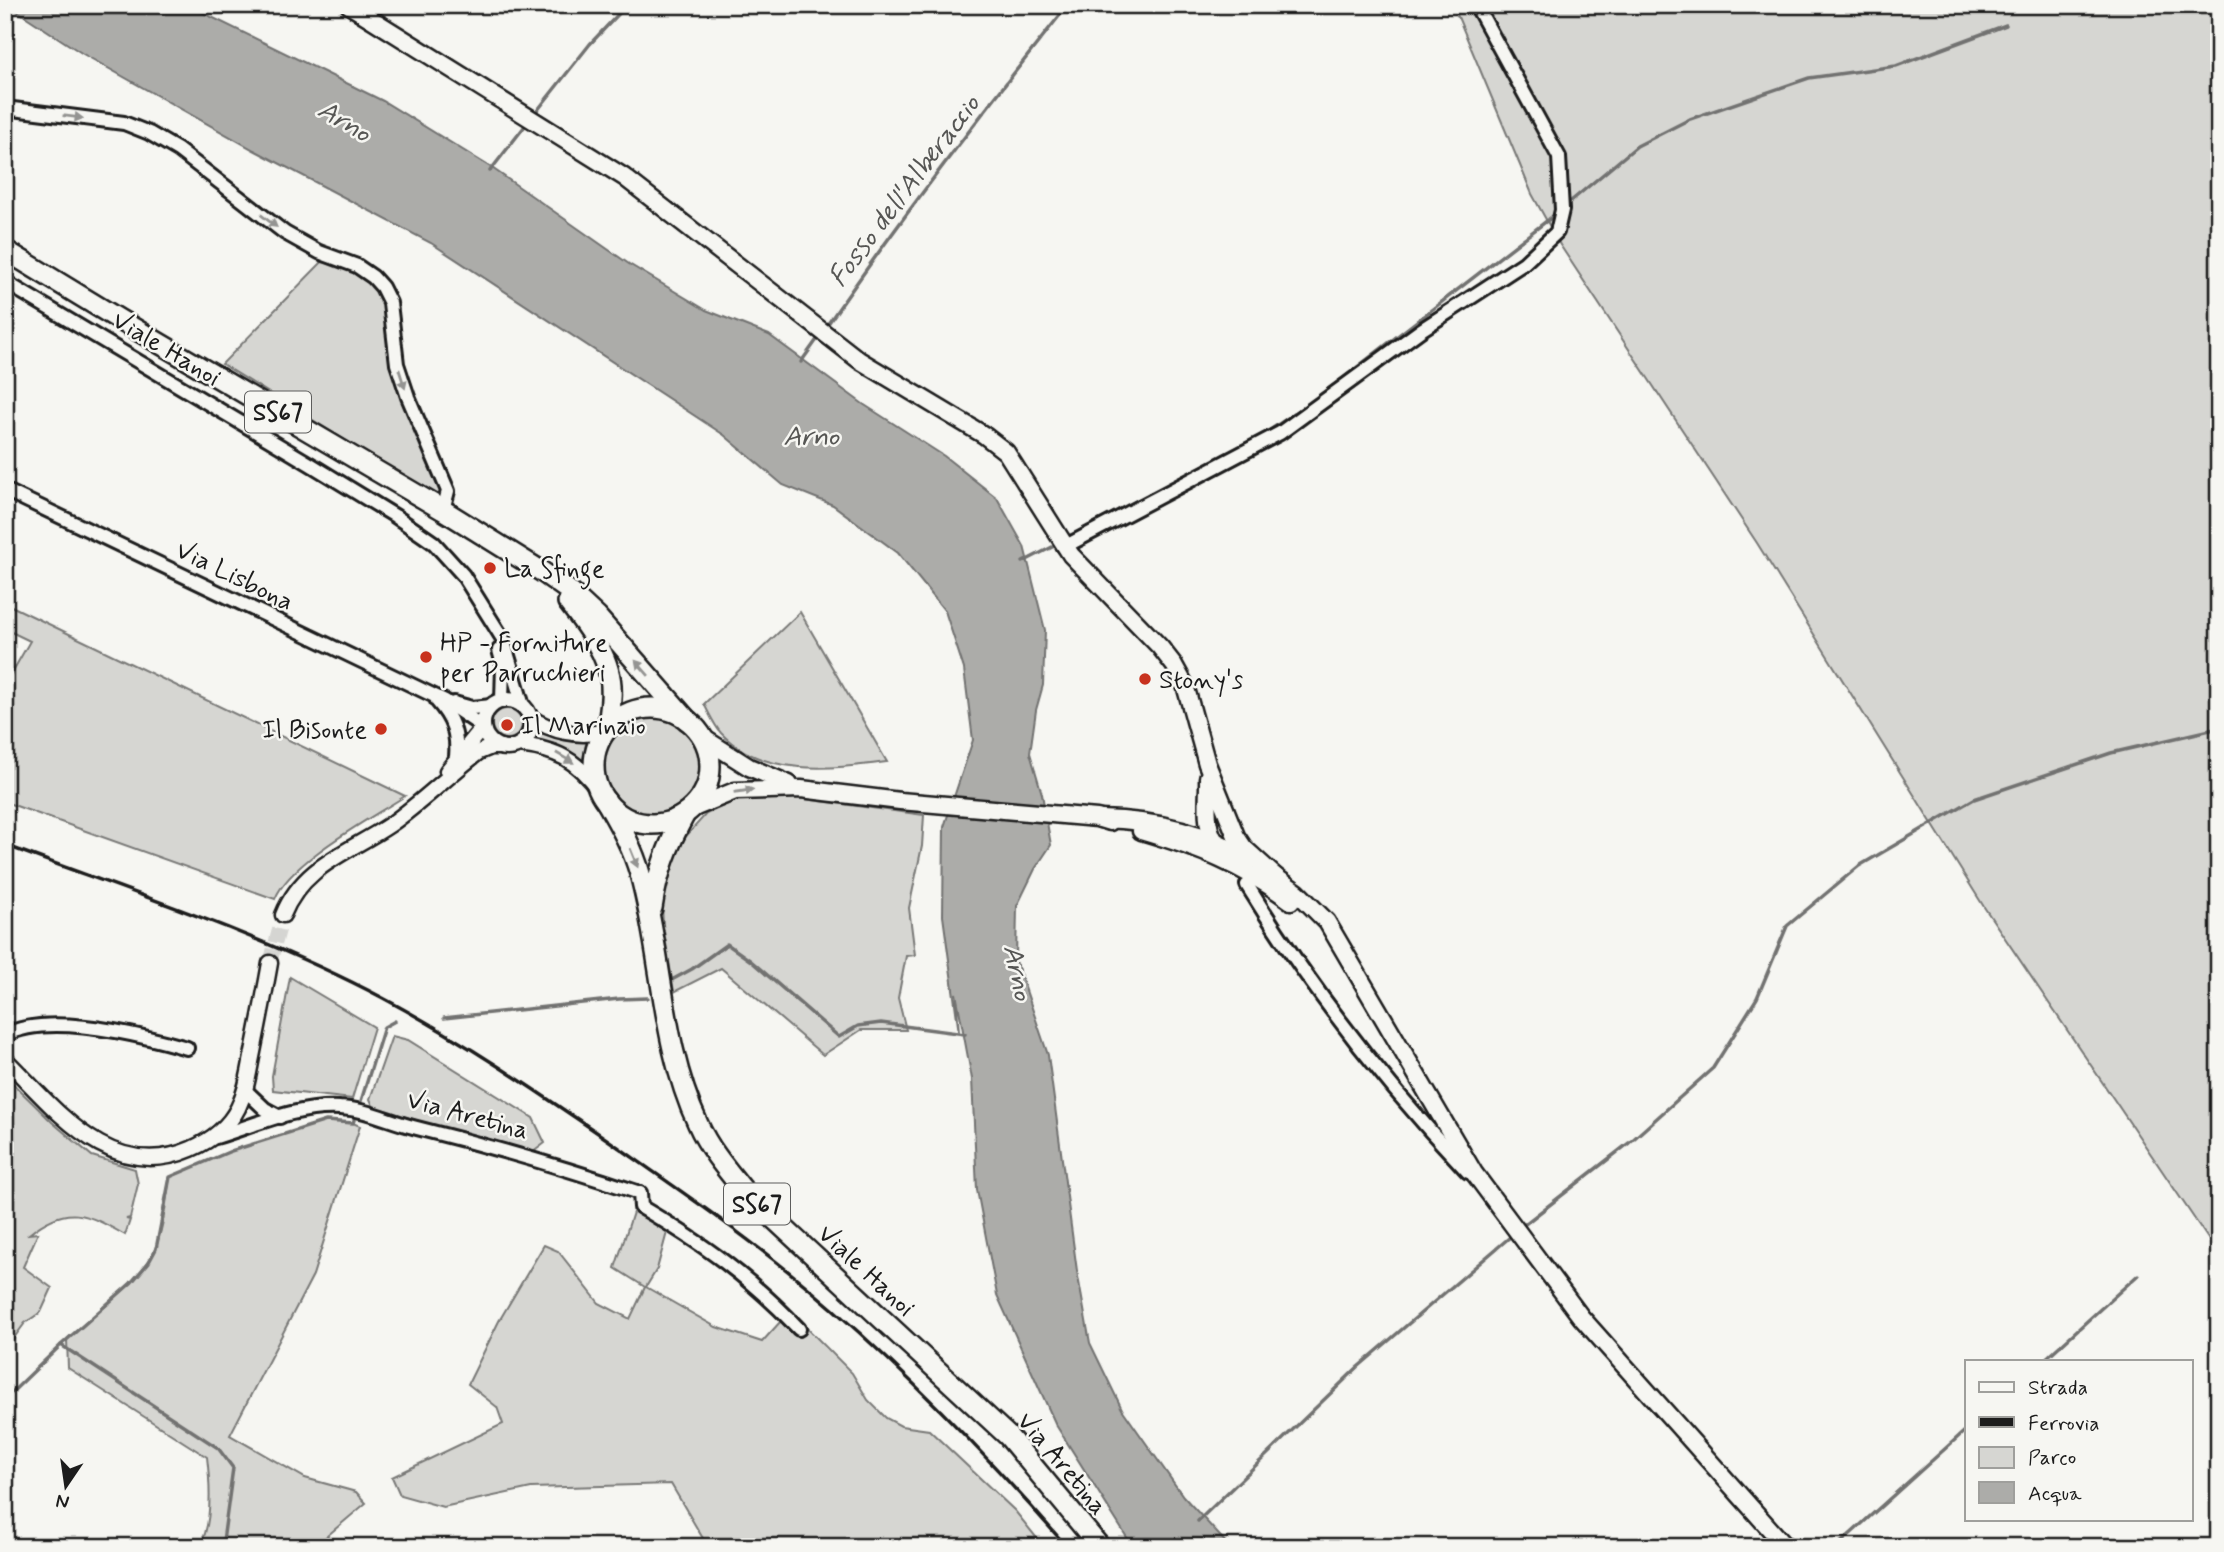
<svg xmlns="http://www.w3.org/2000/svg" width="2224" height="1552" font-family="Mynerve,sans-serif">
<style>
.green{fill:#d6d6d2;stroke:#797977;stroke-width:2}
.water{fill:#acaca9;stroke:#727271;stroke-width:2}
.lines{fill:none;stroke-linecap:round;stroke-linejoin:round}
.stream{stroke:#727271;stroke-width:3.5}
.tertiary-tunnel{stroke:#d5d5d2;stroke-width:14;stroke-dasharray:14 7;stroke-linecap:butt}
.minor-casing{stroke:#1c1c1c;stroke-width:18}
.tertiary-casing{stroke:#1c1c1c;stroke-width:19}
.secondary-casing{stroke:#1c1c1c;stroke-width:21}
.primary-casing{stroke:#1c1c1c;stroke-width:24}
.minor{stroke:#f6f6f2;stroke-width:12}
.tertiary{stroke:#f6f6f2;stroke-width:14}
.secondary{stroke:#f6f6f2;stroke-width:16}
.primary{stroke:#f6f6f2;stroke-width:19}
.rail{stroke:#1c1c1c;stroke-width:3.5}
.oneway{fill:#949492}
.poi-dot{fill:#c8321e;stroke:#f6f6f2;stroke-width:2.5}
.labels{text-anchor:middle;stroke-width:5;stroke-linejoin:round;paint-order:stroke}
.shield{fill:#f6f6f2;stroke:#5d5d5c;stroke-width:2}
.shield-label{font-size:24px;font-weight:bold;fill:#1c1c1c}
.street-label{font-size:26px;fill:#1c1c1c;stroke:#f6f6f2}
.poi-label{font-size:26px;fill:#1c1c1c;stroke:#f6f6f2;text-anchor:start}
.water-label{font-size:28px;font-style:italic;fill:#565654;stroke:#f6f6f2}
</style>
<rect width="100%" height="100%" fill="#f6f6f2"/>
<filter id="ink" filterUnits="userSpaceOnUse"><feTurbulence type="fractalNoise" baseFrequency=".0143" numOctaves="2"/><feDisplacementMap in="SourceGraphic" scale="14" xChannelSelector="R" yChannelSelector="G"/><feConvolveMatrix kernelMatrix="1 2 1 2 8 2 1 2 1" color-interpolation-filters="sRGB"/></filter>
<g filter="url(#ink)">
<g class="green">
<path d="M1453 5H2219V1255L1984 907 1757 543 1560 245 1532 194Z"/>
<path d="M322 262C340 263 362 270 374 284 379 290 381 298 385 305L442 489 439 498 222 364Z"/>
<path d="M5 603 405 796C370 819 290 861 275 899L5 802V685L30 641 5 629Z"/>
<path d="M800 612 887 762C832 769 763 778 721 733 714 725 709 713 704 704Z"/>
<circle cx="507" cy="724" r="15"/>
<circle cx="652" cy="766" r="48"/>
<path d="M538 729 587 739 582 764 533 742Z"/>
<path d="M745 796 790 797 924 815 922 846 909 908 915 955 906 956 898 998 906 1030H861L823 1055 721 968 674 992 663 925 661 885 680 843 706 814Z"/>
<path d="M290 977 374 1027 352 1099 273 1090 272 1076Z"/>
<path d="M392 1036 408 1040 533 1118 545 1143 532 1153 374 1108 370 1099Z"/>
<path d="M5 1076 52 1122 92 1156 135 1169 138 1184 130 1218 126 1219 130 1220 125 1235C86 1213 67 1203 29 1234L38 1233 23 1267 52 1288 41 1312 25 1323 5 1350Z"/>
<path d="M326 1121 353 1123 360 1126 313 1275 230 1435 305 1478 356 1492 366 1503 314 1547H199C213 1525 210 1482 207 1457L68 1368 67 1339C93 1315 141 1282 154 1251 164 1228 166 1201 170 1177L231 1151Z"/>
<path d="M635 1206 669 1225 657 1269 646 1287 716 1327 762 1342 790 1311 852 1373 868 1400 886 1418 901 1426 929 1430 1015 1511 1044 1547H708L671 1484 531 1488 443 1507 400 1495 392 1477 503 1424 497 1407 468 1384 499 1321 544 1245 558 1251 599 1303 630 1319 645 1287 615 1268Z"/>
</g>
<path class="water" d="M8 5H187L383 101 492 168 629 264 706 310 769 335 863 404 944 456 997 498 1024 546 1045 630 1043 685 1036 710 1030 753 1042 794 1051 845 1035 869 1017 906 1016 961 1048 1055 1077 1271 1090 1343 1122 1409 1183 1496 1230 1547H1133L1056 1425 997 1295 977 1190 972 1079 956 993 959 1033 943 916 944 827 973 740 964 669 945 611 898 553 833 505 783 485 724 435 431 243 254 150 83 54Z"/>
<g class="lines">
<g class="stream">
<path d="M533 116 590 44 627 5"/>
<path d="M490 171 528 122"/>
<path d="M1565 206 1637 146 1690 119 1809 78 1896 66 2006 25"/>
<path d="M825 328C902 217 984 110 1068 5"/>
<path d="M801 362 821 334"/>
<path d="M1227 454 1258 438 1316 399 1557 213"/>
<path d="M1023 562 1060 543"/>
<path d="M668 982 692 969 727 944 751 961 839 1037 858 1026 881 1023 965 1034"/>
<path d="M444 1018 619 999 648 998"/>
<path d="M361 1101 384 1027 395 1021"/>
<path d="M1525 1224 1629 1143 1713 1068 1757 998 1787 926 1859 866 1974 799 2111 753 2219 728"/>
<path d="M61 1345 218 1448 233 1468 223 1541 220 1547"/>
<path d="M2043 1361 2138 1275"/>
<path d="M5 1399 61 1345 131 1283 149 1262 156 1249 170 1177 231 1151 326 1121 353 1123 354 1120"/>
<path d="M1198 1521 1358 1367 1510 1237"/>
<path d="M1836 1547 1967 1429"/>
</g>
<path class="tertiary-tunnel" d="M270 963 283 915"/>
<defs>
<g id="minor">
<path d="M5 108 124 123 149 133 178 150 285 233 319 252 357 266 373 277 382 287 390 303 397 364 408 397 448 491 443 510"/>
<path d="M5 282 310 464 395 516 434 543 463 575 503 639 523 706"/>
<path d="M5 490 445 701 483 727"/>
<path d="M1064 547 1280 433 1421 330 1524 263 1557 232 1562 210 1559 157 1476 5"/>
<path d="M499 650 503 665 502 701"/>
<path d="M437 701C453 719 458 734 456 758"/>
<path d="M454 703 472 708 492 706"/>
<path d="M1247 885C1311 989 1384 1083 1468 1172"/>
<path d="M5 1035C49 1012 141 1035 187 1048"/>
<path d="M245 1090 265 1109 280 1117"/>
<path d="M216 1137C255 1125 299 1105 340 1108 366 1109 389 1121 413 1127 490 1146 565 1168 640 1193L641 1207C702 1243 750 1277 799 1329"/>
</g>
<g id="tertiary">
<circle cx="507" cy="724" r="24"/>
<path d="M530 717C552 732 580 738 605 731"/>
<path d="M520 745C558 750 575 759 599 790"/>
<path d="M447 771 483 727"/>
<path d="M283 915C303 865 350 852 391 824 422 802 449 775 479 752L491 747H501"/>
<path d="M5 1059C56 1109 110 1184 191 1149 212 1140 228 1128 238 1108 247 1090 249 1071 253 1052 259 1022 265 992 270 963"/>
</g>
<g id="secondary">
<path d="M349 5 624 177 859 360 984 435 1006 452 1071 555 1160 647 1174 665 1185 685 1207 764 1236 836 1244 848 1276 877"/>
<path d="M702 737 749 767 789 784"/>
<path d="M1208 777C1209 799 1202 828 1219 846"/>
<path d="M691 809 735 791 801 789 900 801 1097 818 1110 822"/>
<path d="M1100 819C1152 820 1206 831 1251 860"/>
<path d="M1141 831C1199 848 1243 865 1291 901"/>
<path d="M1269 872 1297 892 1327 922 1474 1173 1581 1317 1786 1547"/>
</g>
<g id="primary">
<path d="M5 250 120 320 443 510 541 571 568 590 597 617 687 720"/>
<path d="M568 602C586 625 609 655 611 685 612 699 610 714 607 728"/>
<circle cx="652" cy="766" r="58"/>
<path d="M606 801C619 824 633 848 640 874 663 957 661 1045 698 1124 709 1149 727 1170 744 1191L1008 1436 1100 1547"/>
<path d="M652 908C657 873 668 845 685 814"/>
</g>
</defs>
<use href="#minor" class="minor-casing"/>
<use href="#tertiary" class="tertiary-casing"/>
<use href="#secondary" class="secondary-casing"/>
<use href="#primary" class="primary-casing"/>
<use href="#minor" class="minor"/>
<use href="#tertiary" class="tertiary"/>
<use href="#secondary" class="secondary"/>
<use href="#primary" class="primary"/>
<path class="rail" d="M5 845C132 893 264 935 383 998 462 1040 535 1090 608 1140 675 1187 743 1233 806 1286 900 1365 986 1454 1067 1547"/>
</g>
<defs><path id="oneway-solid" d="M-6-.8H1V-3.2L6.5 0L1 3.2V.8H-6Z" transform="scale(1.75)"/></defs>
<g class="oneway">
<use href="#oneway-solid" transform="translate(73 117) rotate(7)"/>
<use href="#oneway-solid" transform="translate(269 221) rotate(38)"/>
<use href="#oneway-solid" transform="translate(402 379) rotate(72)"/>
<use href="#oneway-solid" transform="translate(642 668) rotate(-131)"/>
<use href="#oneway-solid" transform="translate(565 758) rotate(30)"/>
<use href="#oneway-solid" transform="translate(744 791) rotate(-8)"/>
<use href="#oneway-solid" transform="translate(634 858) rotate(68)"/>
</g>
</g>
<g class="poi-dot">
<circle cx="490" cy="568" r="7"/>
<circle cx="426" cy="657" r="7"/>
<circle cx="1145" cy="679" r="7"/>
<circle cx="507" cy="725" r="7"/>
<circle cx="381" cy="729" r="7"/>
</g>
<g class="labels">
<g class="shield">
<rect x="245" y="391.5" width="66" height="41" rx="5"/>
<rect x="724" y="1183.5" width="66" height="41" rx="5"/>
</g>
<g class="shield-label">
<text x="278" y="420">SS67</text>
<text x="757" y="1212">SS67</text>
</g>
<g class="street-label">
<text transform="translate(167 348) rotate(31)" y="9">Viale Hanoi</text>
<text transform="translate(235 575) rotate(26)" y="9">Via Lisbona</text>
<text transform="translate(468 1114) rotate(15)" y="9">Via Aretina</text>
<text transform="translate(867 1270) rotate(43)" y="9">Viale Hanoi</text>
<text transform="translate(1063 1463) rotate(50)" y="9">Via Aretina</text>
</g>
<g class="poi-label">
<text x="504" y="577">La Sfinge</text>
<text x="440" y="651">HP - Forniture<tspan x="440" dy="30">per Parruchieri</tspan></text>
<text x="1159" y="688">Stony's</text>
<text x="521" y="734">Il Marinaio</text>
<text x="367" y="738" text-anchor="end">Il Bisonte</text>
</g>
<g class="water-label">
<text transform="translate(345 120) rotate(31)" y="10">Arno</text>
<text transform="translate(903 190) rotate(-53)" y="10">Fosso dell'Alberaccio</text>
<text x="811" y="445">Arno</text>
<text transform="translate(1019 972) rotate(78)" y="10">Arno</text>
</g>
</g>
<rect width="2224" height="1552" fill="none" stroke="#f6f6f2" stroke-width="28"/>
<rect x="14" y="14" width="2196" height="1524" fill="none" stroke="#1c1c1c" stroke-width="2.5" filter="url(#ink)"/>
<rect x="1965" y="1360" width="228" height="161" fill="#f6f6f2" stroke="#9f9f9c" stroke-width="2"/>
<rect x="1979" y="1382" width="35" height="10" fill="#f6f6f2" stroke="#9f9f9c" stroke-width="2"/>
<text x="2028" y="1394" font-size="21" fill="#1c1c1c">Strada</text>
<rect x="1979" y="1417" width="35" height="10" fill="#1c1c1c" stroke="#9f9f9c" stroke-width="2"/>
<text x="2028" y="1430" font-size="21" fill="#1c1c1c">Ferrovia</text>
<rect x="1979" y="1447" width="35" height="21" fill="#d6d6d2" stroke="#9f9f9c" stroke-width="2"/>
<text x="2028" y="1464" font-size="21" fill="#1c1c1c">Parco</text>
<rect x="1979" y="1482" width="35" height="21" fill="#acaca9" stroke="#9f9f9c" stroke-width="2"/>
<text x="2028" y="1500" font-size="21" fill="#1c1c1c">Acqua</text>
<g transform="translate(66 1486) rotate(193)" stroke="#f6f6f2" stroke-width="5" paint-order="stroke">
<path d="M0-5L12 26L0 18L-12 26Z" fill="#1c1c1c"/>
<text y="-10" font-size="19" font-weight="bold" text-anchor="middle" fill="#1c1c1c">N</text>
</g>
</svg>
